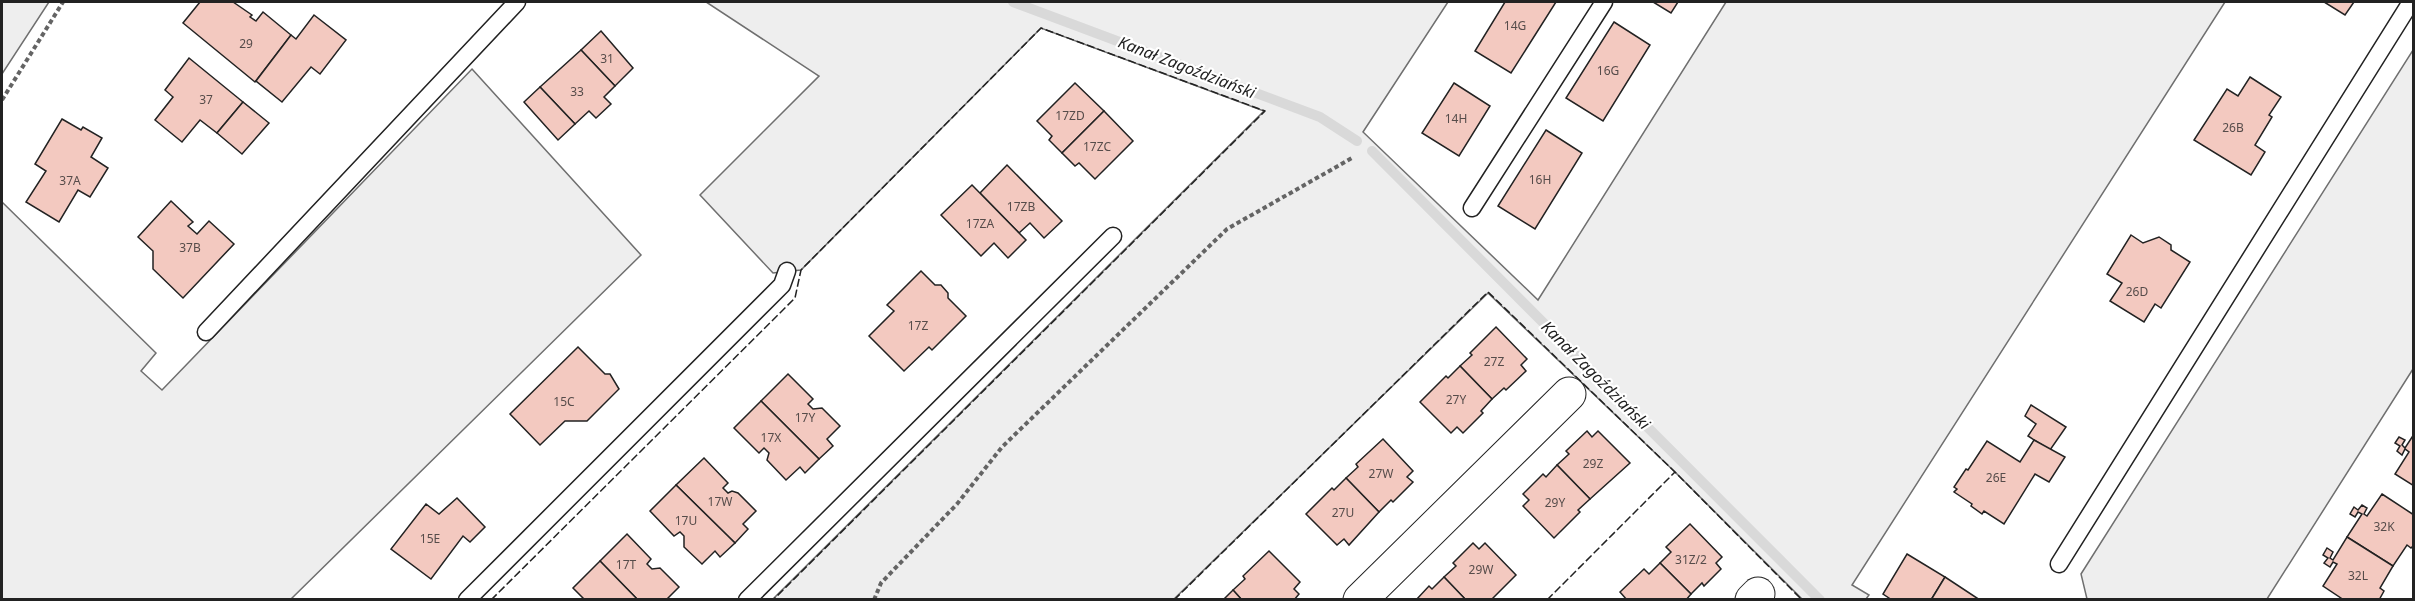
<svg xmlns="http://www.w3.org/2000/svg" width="2415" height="601" font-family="'Noto Sans',sans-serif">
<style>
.green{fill:#eee;stroke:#6f6f6f;stroke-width:1.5}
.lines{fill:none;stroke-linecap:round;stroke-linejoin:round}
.stream{stroke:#d9d9d9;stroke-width:10}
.building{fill:#f3c9c0;stroke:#222;stroke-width:1.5}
.lane-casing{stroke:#222;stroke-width:19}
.street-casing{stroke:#222;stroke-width:35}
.path{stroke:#646464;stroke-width:4;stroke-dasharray:4.5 3;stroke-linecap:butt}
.lane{stroke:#fff;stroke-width:16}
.street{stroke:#fff;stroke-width:33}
.fence{stroke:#222;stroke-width:1.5;stroke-dasharray:8 3;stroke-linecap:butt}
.labels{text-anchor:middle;stroke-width:4.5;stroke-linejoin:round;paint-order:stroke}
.number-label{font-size:12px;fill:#564c4a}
.water-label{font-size:16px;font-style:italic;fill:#222;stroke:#fff}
</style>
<rect width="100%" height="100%" fill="#fff"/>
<g class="green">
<path d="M2 2H49L2 74Z"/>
<path d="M706 2H1448L1363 132 1538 300 1726 2H2225L1852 585 1869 595 1866 599H1802L1675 472 1488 293 1174 599H773L1264 111 1041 28 801 270 773 273 700 195 819 76Z"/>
<path d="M2413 50V369L2267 599H2087L2081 574Z"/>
<path d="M472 69 641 255 291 599H2V202L156 353 141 371 162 390Z"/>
</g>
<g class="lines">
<g class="stream">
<path d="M1013 2 1320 117 1357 141"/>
<path d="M1372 151 1820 600"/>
</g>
</g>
<g class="building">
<path d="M200 2H233L252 15 250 17 256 21 263 12 291 35 255 82 183 23Z"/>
<path d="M1505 2H1556L1511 73 1475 51Z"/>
<path d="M1653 2H1678L1671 13Z"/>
<path d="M2324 2H2354L2345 15Z"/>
<path d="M314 15 346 40 320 74 311 67 282 102 256 81 291 35 296 39Z"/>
<path d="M1614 22 1650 45 1603 121 1566 98Z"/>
<path d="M601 31 633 68 615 86 581 50Z"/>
<path d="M581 50 615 86 604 97 611 104 596 118 589 111 575 124 540 87Z"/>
<path d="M189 58 243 102 217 133 200 120 182 142 155 120 173 97 165 90Z"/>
<path d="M2250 77 2281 97 2269 115 2272 117 2255 145 2265 152 2251 175 2194 140 2227 89 2238 96Z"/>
<path d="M1075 83 1104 111 1062 153 1049 140 1052 136 1037 121Z"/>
<path d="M1454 83 1490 106 1459 156 1422 133Z"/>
<path d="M540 87 575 124 558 140 524 102Z"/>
<path d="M243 102 269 123 242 154 217 133Z"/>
<path d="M1104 111 1133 141 1095 179 1079 163 1075 166 1062 153Z"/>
<path d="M62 119 81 130 83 127 102 138 91 157 108 168 90 197 78 190 59 222 26 202 46 171 35 164Z"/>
<path d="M1546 130 1582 153 1535 229 1498 206Z"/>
<path d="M1007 165 1062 221 1044 238 1030 223 1019 233 980 193Z"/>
<path d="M972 185 1026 240 1008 258 994 243 981 256 941 215Z"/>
<path d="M171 201 193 222 188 226 197 234 209 221 234 244 183 298 153 269V251L138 237Z"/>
<path d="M2131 235 2143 243 2159 237 2171 245V250L2190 262 2161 308 2155 304 2144 322 2110 301 2122 283 2107 274Z"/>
<path d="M921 271 935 285H941L948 293V298L966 316 932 350 929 347 904 371 869 336 894 311 887 305Z"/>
<path d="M1496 327 1527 359 1521 365 1526 371 1506 390 1504 388 1492 399 1460 366 1472 355 1470 353Z"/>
<path d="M578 347 605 374H610L619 389 587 421H565L540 445 510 414Z"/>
<path d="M1460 366 1492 399 1481 411 1483 413 1463 433 1457 427 1451 433 1420 402 1446 376 1448 378Z"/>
<path d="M788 374 813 399 808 404 813 409 822 408 840 426 827 439 833 446 819 459 761 401Z"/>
<path d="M761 401 819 459 805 473 800 467 786 480 767 460 769 453 764 448 759 453 734 428Z"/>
<path d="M2031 405 2066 427 2050 450 2028 436 2036 424 2025 416Z"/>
<path d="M1587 431 1592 437 1598 431 1630 463 1590 499 1557 465 1569 454 1566 451Z"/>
<path d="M2414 434V486L2395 474 2409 452 2405 449 2402 455 2397 451 2400 446 2395 443 2399 437 2405 440 2402 445 2405 448Z"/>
<path d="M1383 439 1413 471 1407 477 1413 482 1393 502 1391 500 1379 512 1346 478 1358 467 1356 464Z"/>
<path d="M2034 440 2065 457 2049 482 2035 474 2004 524 1984 511 1982 514 1971 506 1972 504 1954 492 1957 489 1954 487 1966 469 1968 470 1987 441 2020 462Z"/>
<path d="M704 458 728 483 723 488 728 493 732 491 738 493 756 511 743 524 748 529 735 543 676 485Z"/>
<path d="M1557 465 1590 499 1578 510 1580 512 1554 538 1523 506 1529 500 1523 494 1543 474 1546 477Z"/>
<path d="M1346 478 1379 512 1349 545 1344 539 1337 545 1306 514 1332 488 1334 490Z"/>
<path d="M676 485 735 543 720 557 715 551 702 564 684 547V536L680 532 674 536 650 511Z"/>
<path d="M2382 494 2414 515V545L2411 548 2407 545 2393 566 2347 537 2362 514 2358 512 2355 517 2350 514 2354 507 2358 510 2362 505 2367 508 2364 514 2367 516Z"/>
<path d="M457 498 485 527 470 542 463 536 431 579 391 549 426 504 439 514Z"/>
<path d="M1690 524 1722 557 1716 563 1721 569 1704 586 1702 583 1691 594 1660 563 1671 552 1666 547Z"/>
<path d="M627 534 651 559 647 564 652 569 660 568 679 587 666 600H638L600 561Z"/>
<path d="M2347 537 2393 566 2380 588 2384 591 2379 600H2344L2323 586 2337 564 2333 562 2330 567 2324 563 2328 558 2323 555 2327 548 2333 552 2330 558 2333 560Z"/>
<path d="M1473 543 1479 549 1485 543 1516 575 1491 600H1466L1444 577 1456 566 1453 563Z"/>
<path d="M1269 551 1300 582 1294 589 1299 594 1294 600H1242L1233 590 1245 579 1243 576Z"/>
<path d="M1907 554 1945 577 1931 600H1892L1883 594Z"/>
<path d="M600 561 638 600H585L573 588Z"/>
<path d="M1660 563 1691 594 1686 600H1627L1620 592 1644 569 1649 574Z"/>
<path d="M1444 577 1466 600H1416L1429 586 1432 589Z"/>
<path d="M1945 577 1980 600H1931Z"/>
<path d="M1233 590 1242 600H1223Z"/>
</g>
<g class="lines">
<defs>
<g id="lane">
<path d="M1472 208 1604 2"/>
<path d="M206 332 517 2"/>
<path d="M2059 564 2411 2"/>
<path d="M467 600 782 285 787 271"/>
<path d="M747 600 1113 236"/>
</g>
<g id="street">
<path d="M1360 600 1569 394"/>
<path d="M1752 600 1758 594"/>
</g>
</defs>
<use href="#lane" class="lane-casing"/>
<use href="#street" class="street-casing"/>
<g class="path">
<path d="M2 100 63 2"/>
<path d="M874 600 881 583 957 504 1002 447 1227 229 1352 158"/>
</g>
<use href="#lane" class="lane"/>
<use href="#street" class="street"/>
<g class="fence">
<path d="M491 600 795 298 801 270 1041 28 1265 111 773 600"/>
<path d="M1174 600 1488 292 1675 472 1802 600"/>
<path d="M1547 600 1675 472"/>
</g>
</g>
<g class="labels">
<g class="number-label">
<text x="1515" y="30">14G</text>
<text x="246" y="48">29</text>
<text x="607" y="63">31</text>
<text x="1608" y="75">16G</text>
<text x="577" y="96">33</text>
<text x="206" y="104">37</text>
<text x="1070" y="120">17ZD</text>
<text x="1456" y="123">14H</text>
<text x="2233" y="132">26B</text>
<text x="1097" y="151">17ZC</text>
<text x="1540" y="184">16H</text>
<text x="70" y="185">37A</text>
<text x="1021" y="211">17ZB</text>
<text x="980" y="228">17ZA</text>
<text x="190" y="252">37B</text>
<text x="2137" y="296">26D</text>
<text x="918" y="330">17Z</text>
<text x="1494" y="366">27Z</text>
<text x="1456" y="404">27Y</text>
<text x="564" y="406">15C</text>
<text x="805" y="422">17Y</text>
<text x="771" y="442">17X</text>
<text x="1593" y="468">29Z</text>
<text x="1381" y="478">27W</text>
<text x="1996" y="482">26E</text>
<text x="720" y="506">17W</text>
<text x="1555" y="507">29Y</text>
<text x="1343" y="517">27U</text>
<text x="686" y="525">17U</text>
<text x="2384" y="531">32K</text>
<text x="430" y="543">15E</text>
<text x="1691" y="564">31Z/2</text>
<text x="626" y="569">17T</text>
<text x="1481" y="574">29W</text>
<text x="2358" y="580">32L</text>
</g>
<g class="water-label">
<text transform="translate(1187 67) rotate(21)" y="6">Kanał Zagoździański</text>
<text transform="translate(1596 375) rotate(45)" y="6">Kanał Zagoździański</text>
</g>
</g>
<rect width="2415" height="601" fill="none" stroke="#222222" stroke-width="6"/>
</svg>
